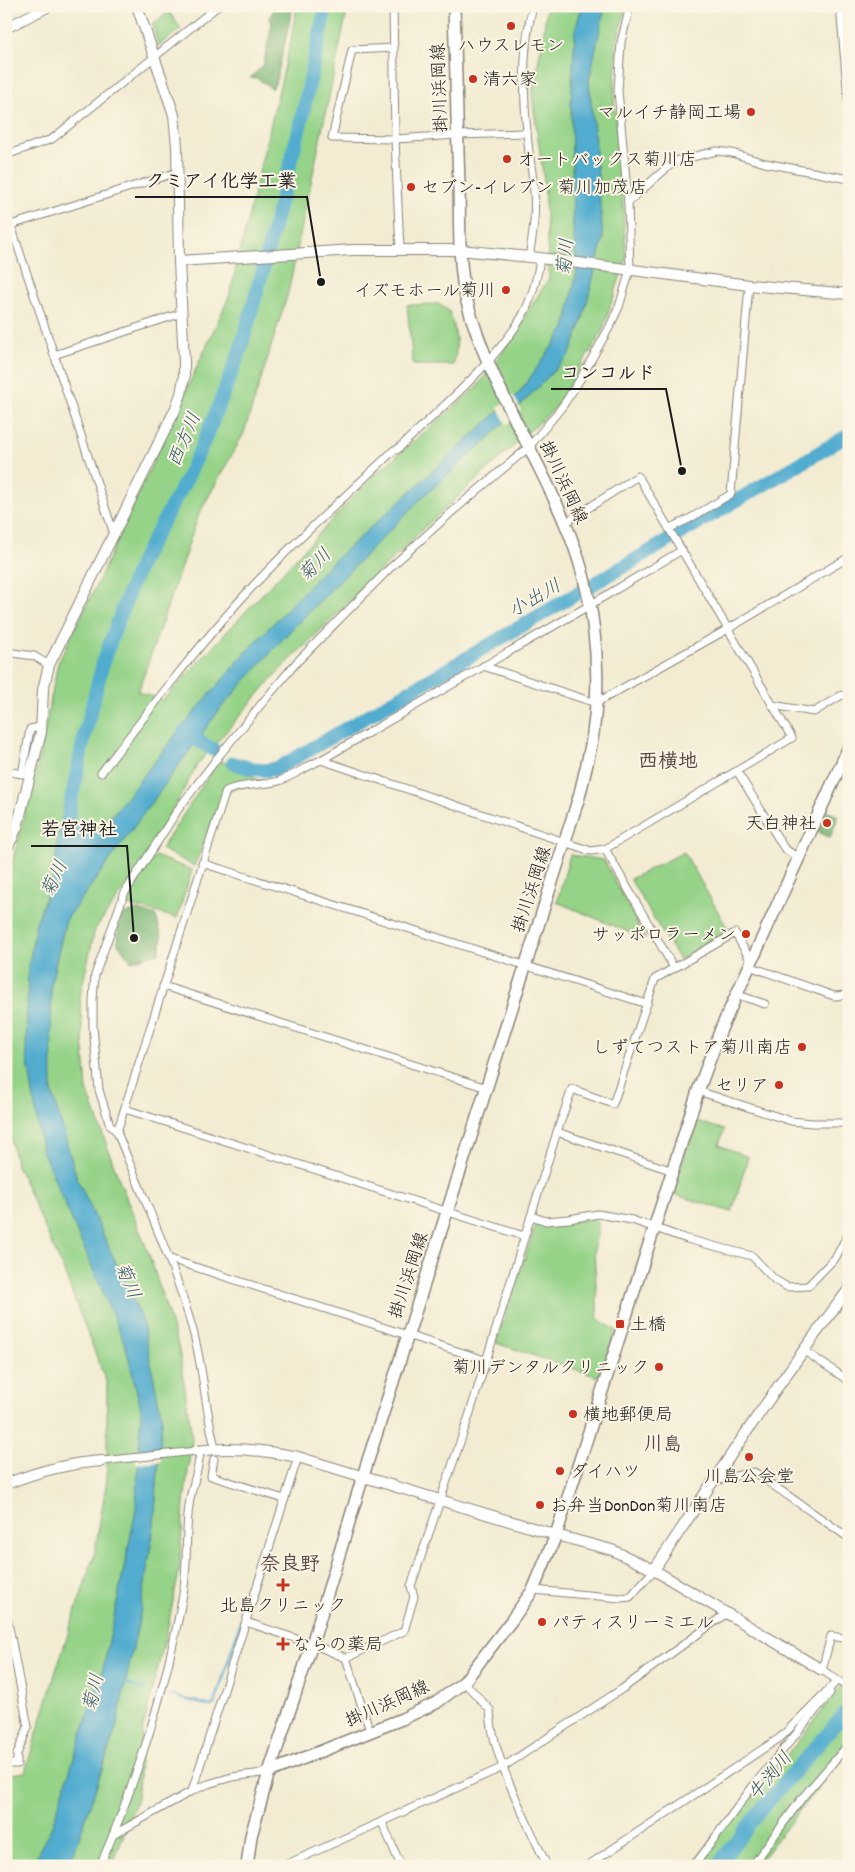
<svg xmlns="http://www.w3.org/2000/svg" width="855" height="1872" font-family="Dekko,'Klee One',sans-serif">
<style>
.green{fill:#95d388;stroke:#587852}
.forest{fill:#78b574;stroke:#4a6848}
.water{fill:#51accf;stroke:#366476}
.pier{fill:#f3ecd3}
.lines{fill:none;stroke-linecap:round;stroke-linejoin:round}
.stream{stroke:#51accf;stroke-width:2.5}
.river{stroke:#51accf;stroke-width:14}
.street-casing{stroke:#888478;stroke-width:9}
.secondary-casing{stroke:#888478;stroke-width:12}
.primary-casing{stroke:#888478;stroke-width:14}
.street{stroke:#fff;stroke-width:7}
.secondary{stroke:#fff;stroke-width:10}
.primary{stroke:#fff;stroke-width:11}
.poi-dot{fill:#c8321e;stroke:#fcf5e5;stroke-width:2}
.labels{text-anchor:middle;stroke-width:4;stroke-linejoin:round;paint-order:stroke}
.poi-label{font-size:18px;fill:#1c1c1c;stroke:#fcf5e5;text-anchor:start}
.street-label{font-size:18px;fill:#1c1c1c;stroke:#fcf5e5}
.water-label{font-size:19px;font-style:italic;fill:#345d6d;stroke:#fcf5e5}
.neighbourhood-label{font-size:19px;font-weight:bold;fill:#594742;stroke:#fcf5e5}
.quarter-label{font-size:20px;font-weight:bold;fill:#594742;stroke:#fcf5e5}
.leader{fill:none;stroke:#1c1c1c;stroke-width:2}
.callout-dot{fill:#1c1c1c;stroke:#fcf5e5;stroke-width:2}
.callout-label{font-size:19px;text-anchor:middle;font-weight:bold;fill:#1c1c1c;stroke:#fcf5e5;stroke-width:4;stroke-linejoin:round;paint-order:stroke}
</style>
<rect width="100%" height="100%" fill="#fcf5e5"/>
<filter id="ink" filterUnits="userSpaceOnUse"><feTurbulence type="fractalNoise" baseFrequency=".02" numOctaves="2"/><feDisplacementMap in="SourceGraphic" scale="10" xChannelSelector="R" yChannelSelector="G"/><feConvolveMatrix kernelMatrix="1 2 1 2 8 2 1 2 1" color-interpolation-filters="sRGB"/></filter>
<filter id="wash" filterUnits="userSpaceOnUse"><feTurbulence type="fractalNoise" baseFrequency=".0096" numOctaves="4" result="noise"/><feDisplacementMap in="SourceGraphic" scale="20" xChannelSelector="R" yChannelSelector="G"/><feGaussianBlur stdDeviation="1.12" result="paint"/><feColorMatrix in="noise" values="0 0 0 0 0 0 0 0 0 0 0 0 0 0 0 0 0 1.4 0 .05"/><feComposite in="paint" operator="in"/></filter>
<g filter="url(#wash)">
<rect width="100%" height="100%" fill="#f3ecd3"/>
<g class="green">
<path d="M297 6H348L288 293 244 433 199 514 138 692 163 700 372 477 476 388 498 359 549 278 544 182 532 95 543 38 547 6H626L617 41 614 101 621 171 626 259 602 332 555 408 424 528 277 673 197 765 147 858 95 929 80 997 87 1090 117 1174 149 1254 179 1349 192 1438 184 1503 179 1572 168 1626 143 1729 137 1799 112 1866H6V1775L25 1772 59 1661 94 1556 107 1479V1384L63 1269 16 1163 6 1119V887L40 754 58 663 96 586 229 297 290 44Z"/>
<path d="M169 12 181 29 158 46 153 24Z"/>
<path d="M439 304 449 311C455 331 460 344 453 365H413L407 305Z"/>
<path d="M219 760 262 782 226 791 194 866 161 849Z"/>
<path d="M684 852 729 931 679 960 630 879Z"/>
<path d="M570 855 604 860 645 939 557 902Z"/>
<path d="M155 856 192 870 177 918 124 904Z"/>
<path d="M696 1121 724 1130 719 1145 748 1157 732 1212 672 1194Z"/>
<path d="M593 1219 599 1223 594 1250 598 1319 616 1330 598 1377 496 1343 536 1225Z"/>
<path d="M849 1675V1748L756 1866H690L802 1737Z"/>
</g>
<g class="forest">
<path d="M275 6H293L276 82 272 89 257 78H250L263 66 272 24 270 18Z"/>
<path d="M827 811 839 816 830 838 818 832Z"/>
<path d="M138 910 156 916 162 938 159 953 131 961 118 944V929L122 915Z"/>
</g>
<path class="water" d="M582 6H605L589 81 594 130 603 239 582 322 570 354 489 438 424 496 291 630 220 709 66 920 51 983 52 1092 77 1178 142 1319 162 1419 154 1526 140 1615 116 1728 70 1865 31 1866 52 1826 104 1665 136 1510 141 1409 126 1347 42 1150 26 1050 28 970 36 923 54 874 59 828 74 821 84 832H99L181 728 246 652 329 565 520 392 565 328 577 271 573 226 571 102 575 31Z"/>
<g class="pier">
<path d="M513 394 521 410 507 425 498 408Z"/>
<path d="M162 1450 161 1462 136 1464V1453Z"/>
</g>
<g class="lines">
<g class="stream">
<path d="M122 1683 145 1689"/>
<path d="M169 1695 211 1706 215 1703 278 1505"/>
</g>
<g class="river">
<path d="M184 732 214 750"/>
<path d="M233 763C248 768 264 774 280 767L849 435"/>
<path d="M67 842 66 832 70 806 85 734 104 659 133 581 143 558 187 478 209 430 240 351 262 273 301 122 326 6"/>
<path d="M717 1866 760 1811 849 1709"/>
</g>
</g>
</g>
<g filter="url(#ink)">
<g class="lines">
<defs>
<g id="street">
<path d="M393 6 395 139 400 250"/>
<path d="M840 6 849 109"/>
<path d="M394 48 352 50 332 138 395 139 458 135 527 133"/>
<path d="M6 155 52 139 218 6"/>
<path d="M628 202 669 166 679 160 717 151 732 153 765 163 849 179"/>
<path d="M6 211 114 534"/>
<path d="M11 225 178 172"/>
<path d="M529 257C533 236 536 214 534 193 533 172 528 152 527 132 523 91 522 47 533 6"/>
<path d="M54 355 182 313"/>
<path d="M670 528 689 519 731 494 749 285"/>
<path d="M6 652 34 656 49 665"/>
<path d="M483 666 596 703 728 629 849 557"/>
<path d="M772 705 814 712 840 696 849 694"/>
<path d="M321 760 591 851 605 849 792 738 638 476 565 523"/>
<path d="M6 771 22 774 30 729 41 727"/>
<path d="M737 771 784 848 798 858"/>
<path d="M101 773C144 717 187 660 234 607 283 551 340 502 394 450H397C431 417 467 387 498 350 508 338 519 324 526 309 533 293 538 275 540 258"/>
<path d="M6 828 14 838"/>
<path d="M605 849 674 968"/>
<path d="M202 863 647 1004"/>
<path d="M749 966 834 996 849 995"/>
<path d="M163 986 487 1088"/>
<path d="M735 994 765 1004"/>
<path d="M698 1091 791 1121 812 1123H849"/>
<path d="M125 1109 524 1236"/>
<path d="M117 1132 226 791C242 783 262 786 279 781 293 776 307 766 321 760L590 605 682 550"/>
<path d="M557 1132 673 1171"/>
<path d="M531 1216 546 1221 569 1219 598 1214 632 1220 687 1239 752 1256 774 1279 787 1287 808 1286 836 1257 849 1232"/>
<path d="M170 1259 485 1360"/>
<path d="M803 1350 849 1381"/>
<path d="M214 1443C205 1406 203 1367 193 1331 174 1262 143 1198 117 1132L110 1125 99 1090 93 1027V999L95 975 124 894 179 808 218 757 263 702 296 663 391 567 453 511 529 447 562 407 581 378 609 328 619 307 630 270 628 202 618 91 621 42 630 6"/>
<path d="M214 1459 211 1476 284 1499"/>
<path d="M102 1461 196 1451"/>
<path d="M713 1481 754 1472 849 1538"/>
<path d="M533 1590 621 1598 630 1597 654 1570"/>
<path d="M6 1611 28 1727 17 1754V1764H6"/>
<path d="M246 1622 312 1644 346 1658 370 1731"/>
<path d="M849 1639 831 1636 822 1670 849 1688"/>
<path d="M346 1658 404 1631 414 1597 411 1586 469 1416 557 1132 572 1089 613 1104 655 979 735 933 751 961"/>
<path d="M464 1682 490 1710C492 1759 527 1820 547 1866"/>
<path d="M192 1791 298 1457"/>
<path d="M382 1822 401 1866"/>
<path d="M113 1835 192 1791 208 1784 232 1777 269 1772"/>
<path d="M100 1866C137 1780 167 1685 183 1594 188 1565 185 1535 189 1506 191 1487 199 1471 200 1451"/>
<path d="M283 1866 503 1767 622 1689 727 1613"/>
<path d="M587 1866 781 1737 837 1681"/>
<path d="M694 1866 753 1786 830 1693 829 1688"/>
<path d="M752 1866 802 1798 849 1744"/>
</g>
<g id="secondary">
<path d="M6 28 49 6"/>
<path d="M179 261 353 250H460L540 258 749 285 849 294"/>
<path d="M6 851 17 827 41 732 43 690 49 665 175 410 181 394 184 378V362L179 261 177 146 174 115 137 6"/>
<path d="M196 1451C231 1446 264 1450 298 1457L556 1535 612 1550 654 1570 822 1670"/>
<path d="M6 1484C36 1472 70 1463 102 1461"/>
<path d="M654 1570C717 1475 780 1380 849 1289"/>
</g>
<g id="primary">
<path d="M269 1772 402 1719 436 1703 464 1682 511 1621 533 1590 556 1535 698 1091 721 1029 849 747"/>
<path d="M247 1866 251 1836 269 1772 312 1644 363 1476 579 797C584 776 590 754 593 733 603 662 593 588 565 523 534 449 488 380 467 302 458 268 460 222 459 187 457 127 456 67 454 6"/>
</g>
</defs>
<use href="#street" class="street-casing"/>
<use href="#secondary" class="secondary-casing"/>
<use href="#primary" class="primary-casing"/>
<use href="#street" class="street"/>
<use href="#secondary" class="secondary"/>
<use href="#primary" class="primary"/>
</g>
</g>
<g class="poi-dot">
<circle cx="511" cy="26" r="5"/>
<circle cx="473" cy="79" r="5"/>
<circle cx="751" cy="112" r="5"/>
<circle cx="507" cy="159" r="5"/>
<circle cx="411" cy="187" r="5"/>
<circle cx="506" cy="290" r="5"/>
<circle cx="827" cy="823" r="5"/>
<circle cx="746" cy="934" r="5"/>
<circle cx="802" cy="1047" r="5"/>
<circle cx="779" cy="1085" r="5"/>
<rect x="615" y="1319" width="10" height="10" rx="2.5"/>
<circle cx="659" cy="1367" r="5"/>
<circle cx="573" cy="1414" r="5"/>
<circle cx="749" cy="1457" r="5"/>
<circle cx="560" cy="1471" r="5"/>
<circle cx="540" cy="1505" r="5"/>
<path d="M280.5 1577.5h5v5h5v5h-5v5h-5v-5h-5v-5h5z"/>
<circle cx="542" cy="1622" r="5"/>
<path d="M280.5 1636.5h5v5h5v5h-5v5h-5v-5h-5v-5h5z"/>
</g>
<g class="labels">
<g class="poi-label">
<text x="511" y="51" text-anchor="middle">ハウスレモン</text>
<text x="483" y="85">清六家</text>
<text x="741" y="118" text-anchor="end">マルイチ静岡工場</text>
<text x="517" y="165">オートバックス菊川店</text>
<text x="421" y="193">セブン-イレブン 菊川加茂店</text>
<text x="496" y="296" text-anchor="end">イズモホール菊川</text>
<text x="817" y="829" text-anchor="end">天白神社</text>
<text x="736" y="940" text-anchor="end">サッポロラーメン</text>
<text x="792" y="1053" text-anchor="end">しずてつストア菊川南店</text>
<text x="769" y="1091" text-anchor="end">セリア</text>
<text x="630" y="1330">土橋</text>
<text x="649" y="1373" text-anchor="end">菊川デンタルクリニック</text>
<text x="583" y="1420">横地郵便局</text>
<text x="570" y="1477">ダイハツ</text>
<text x="749" y="1482" text-anchor="middle">川島公会堂</text>
<text x="550" y="1511">お弁当DonDon菊川南店</text>
<text x="283" y="1611" text-anchor="middle">北島クリニック</text>
<text x="552" y="1628">パティスリーミエル</text>
<text x="293" y="1650">ならの薬局</text>
</g>
<g class="street-label">
<text transform="translate(439 88) rotate(-92)" y="6">掛川浜岡線</text>
<text transform="translate(564 482) rotate(65)" y="6">掛川浜岡線</text>
<text transform="translate(531 889) rotate(-72)" y="6">掛川浜岡線</text>
<text transform="translate(408 1275) rotate(-72)" y="6">掛川浜岡線</text>
<text transform="translate(387 1703) rotate(-24)" y="6">掛川浜岡線</text>
</g>
<g class="water-label">
<text transform="translate(564 257) rotate(-85)" y="7">菊川</text>
<text transform="translate(183 439) rotate(-67)" y="7">西方川</text>
<text transform="translate(314 564) rotate(-46)" y="7">菊川</text>
<text transform="translate(534 597) rotate(-30)" y="7">小出川</text>
<text transform="translate(53 878) rotate(-65)" y="7">菊川</text>
<text transform="translate(129 1280) rotate(67)" y="7">菊川</text>
<text transform="translate(92 1692) rotate(-76)" y="7">菊川</text>
<text transform="translate(769 1775) rotate(-50)" y="7">牛渕川</text>
</g>
<g class="neighbourhood-label">
<text x="663" y="1450">川島</text>
</g>
<g class="quarter-label">
<text x="668" y="767">西横地</text>
<text x="290" y="1570">奈良野</text>
</g>
</g>
<path class="leader" d="M321 282L307 197H135M682 471L666 389H551M134 938L127 846H31"/>
<g class="callout-dot">
<circle cx="321" cy="282" r="5"/>
<circle cx="682" cy="471" r="5"/>
<circle cx="134" cy="938" r="5"/>
</g>
<g class="callout-label">
<text x="221" y="187">クミアイ化学工業</text>
<text x="608" y="379">コンコルド</text>
<text x="79" y="835">若宮神社</text>
</g>
<rect width="855" height="1872" fill="none" stroke="#fcf5e5" stroke-width="25"/>
</svg>
